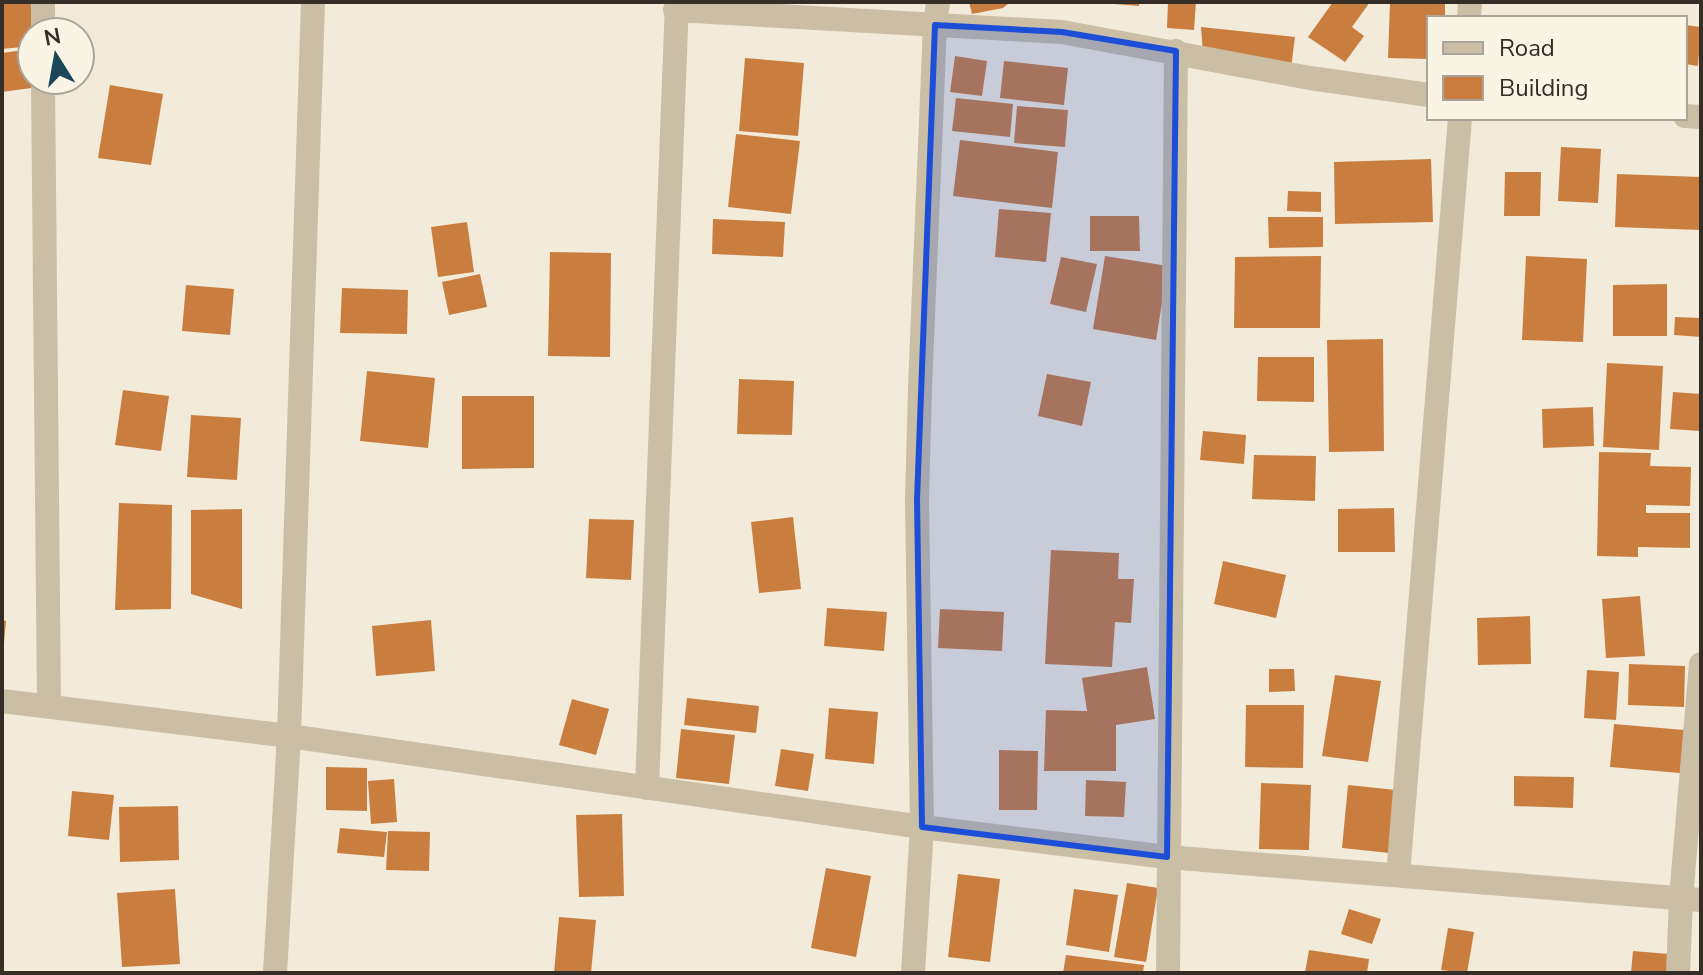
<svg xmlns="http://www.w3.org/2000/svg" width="1703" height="975" font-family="'Nunito Sans',sans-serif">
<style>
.building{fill:#c97e40}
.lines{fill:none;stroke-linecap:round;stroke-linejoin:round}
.minor{stroke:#cabea5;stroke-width:24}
.marked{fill:#1d4ed8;fill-opacity:0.2;stroke:#1d4ed8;stroke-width:6;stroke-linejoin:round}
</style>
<rect width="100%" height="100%" fill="#f2ebd9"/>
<g class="building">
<path d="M2 2H31L32 46 2 49Z"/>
<path d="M969 2H1010L1003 8 972 14Z"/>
<path d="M1114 2H1139V6L1114 4Z"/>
<path d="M1168 2H1196L1194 30 1167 28Z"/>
<path d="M1333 2H1370L1352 27 1364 36 1345 62 1308 37Z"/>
<path d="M1390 2H1445V18H1429V59L1388 58Z"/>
<path d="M1685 25 1701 27 1698 66 1685 64Z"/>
<path d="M1201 27 1295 37 1291 68 1203 53Z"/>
<path d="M32 49V80L39 87 2 92V53Z"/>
<path d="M955 56 987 61 982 96 950 92Z"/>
<path d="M745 58 804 63 798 136 739 131Z"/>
<path d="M1004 61 1068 68 1064 105 1000 98Z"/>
<path d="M110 85 163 94 151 165 98 158Z"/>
<path d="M956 98 1013 104 1010 137 952 131Z"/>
<path d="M1017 106 1068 110 1065 147 1014 143Z"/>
<path d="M736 134 800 141 791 214 728 207Z"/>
<path d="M960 140 1058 152 1052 208 953 196Z"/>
<path d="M1561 147 1601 149 1598 203 1558 201Z"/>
<path d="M1431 159 1433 222 1335 224 1334 162Z"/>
<path d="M1505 172H1541L1540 216H1504Z"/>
<path d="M1617 174 1701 177V230L1615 227Z"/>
<path d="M1288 191 1321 192V212L1287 211Z"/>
<path d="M999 209 1051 213 1046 262 995 257Z"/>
<path d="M1090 216H1139L1140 251H1090Z"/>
<path d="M1268 217H1323V247L1269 248Z"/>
<path d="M713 219 785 222 783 257 712 254Z"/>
<path d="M467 222 474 272 438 277 431 227Z"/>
<path d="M550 252 611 253 610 357 548 356Z"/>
<path d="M1105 256 1168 266 1156 340 1093 329Z"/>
<path d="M1321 256 1320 328H1234L1235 257Z"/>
<path d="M1526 256 1587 259 1583 342 1522 340Z"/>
<path d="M1061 257 1097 264 1086 312 1050 304Z"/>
<path d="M480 274 487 307 449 315 442 282Z"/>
<path d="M1667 284V336H1613V285Z"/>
<path d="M186 285 234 289 230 335 182 331Z"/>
<path d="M342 288 408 290 407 334 340 333Z"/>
<path d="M1675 317 1701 318V337L1674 335Z"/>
<path d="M1383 339 1384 451 1329 452 1327 340Z"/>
<path d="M1258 357H1314V402L1257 401Z"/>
<path d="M1607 363 1663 366 1659 450 1603 447Z"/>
<path d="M367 371 435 378 428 448 360 441Z"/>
<path d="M1047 374 1091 382 1082 426 1038 416Z"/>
<path d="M739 379 794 381 792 435 737 434Z"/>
<path d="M123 390 169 396 161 451 115 445Z"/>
<path d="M1673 392 1701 394V431L1670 429Z"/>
<path d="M462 396H534V468L462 469Z"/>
<path d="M1593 407 1594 446 1543 448 1542 409Z"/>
<path d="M191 415 241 418 237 480 187 477Z"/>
<path d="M1203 431 1246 435 1244 464 1200 460Z"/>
<path d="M1599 452 1651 453 1650 466 1691 467 1690 506 1646 505V513H1690V548L1638 547V557L1597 556Z"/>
<path d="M1254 455 1316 456 1315 501 1252 499Z"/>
<path d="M119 503 172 505 171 609 115 610Z"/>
<path d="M1394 508 1395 552H1338V509Z"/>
<path d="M242 509V609L191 594V510Z"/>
<path d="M793 517 801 589 759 593 751 522Z"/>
<path d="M589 519 634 520 631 580 586 578Z"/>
<path d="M1051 550 1119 553 1118 579H1134L1131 623 1115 622 1112 667 1045 664Z"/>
<path d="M1223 561 1286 575 1276 618 1214 604Z"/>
<path d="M1640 596 1645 656 1606 658 1602 599Z"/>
<path d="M827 608 887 612 884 651 824 646Z"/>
<path d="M940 609 1004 612 1002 651 938 648Z"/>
<path d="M1530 616 1531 664 1478 665 1477 618Z"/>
<path d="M2 620 6 621 4 643 2 642Z"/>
<path d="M431 620 435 671 376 676 372 626Z"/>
<path d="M1629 664 1685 666 1684 707 1628 705Z"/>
<path d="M1147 667 1155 719 1116 725V771H1044L1046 710 1087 711 1082 678Z"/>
<path d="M1269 669H1294L1295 691 1269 692Z"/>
<path d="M1587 670 1619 672 1616 720 1584 718Z"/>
<path d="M1335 675 1381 681 1368 762 1322 756Z"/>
<path d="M687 698 759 706 756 733 684 725Z"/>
<path d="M572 699 609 709 596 755 559 745Z"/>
<path d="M1246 705H1304L1303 768 1245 767Z"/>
<path d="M829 708 878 712 874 764 825 759Z"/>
<path d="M1614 724 1684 730 1680 773 1610 767Z"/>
<path d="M681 729 735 735 729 784 676 778Z"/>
<path d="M781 749 814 754 808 791 775 786Z"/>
<path d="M999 750 1038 751 1037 810H999Z"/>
<path d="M326 767 367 768V811L326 810Z"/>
<path d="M1514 776 1574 777 1573 808 1514 806Z"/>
<path d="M394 779 397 822 371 824 368 781Z"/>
<path d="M1086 780 1126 782 1124 817 1085 816Z"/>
<path d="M1261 783 1311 785 1309 850 1259 849Z"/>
<path d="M1348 785 1396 790 1390 853 1342 848Z"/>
<path d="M72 791 114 795 109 840 68 836Z"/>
<path d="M178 806 179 860 120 862 119 807Z"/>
<path d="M622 814 624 896 579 897 576 815Z"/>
<path d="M340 828 387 832 384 857 337 853Z"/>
<path d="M388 831 430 832 429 871 386 870Z"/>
<path d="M826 868 871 876 856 957 811 948Z"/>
<path d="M958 874 1000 879 990 962 948 957Z"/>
<path d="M1127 883 1158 888 1146 962 1114 957Z"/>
<path d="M175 889 180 964 122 967 117 893Z"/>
<path d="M1074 889 1118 895 1109 952 1066 945Z"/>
<path d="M1349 909 1381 919 1372 944 1341 934Z"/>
<path d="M559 917 596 920 591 973H554Z"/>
<path d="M1448 928 1474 932 1467 973 1441 970Z"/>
<path d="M1309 950 1369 959 1367 973H1305Z"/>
<path d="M1633 951 1669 954 1667 973H1631Z"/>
<path d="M1066 955 1144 965 1143 973H1063Z"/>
</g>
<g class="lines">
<g class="minor">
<path d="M43 2V32"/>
<path d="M675 10 1062 32 1310 78 1429 95"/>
<path d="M1469 18 1470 2"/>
<path d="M43 80 49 706"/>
<path d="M1685 116 1701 117"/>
<path d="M2 701 289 736 922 827 1167 857 1701 900"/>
<path d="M647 788 677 2"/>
<path d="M1398 875 1460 118"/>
<path d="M275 973 289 736 313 2"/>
<path d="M913 973 922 827 917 500 920 388 935 25 938 2"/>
<path d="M1168 973 1176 51"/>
<path d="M1678 973 1681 898 1701 664"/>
</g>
</g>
<path class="marked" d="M935 25 1062 32 1176 51 1167 857 922 827 917 500Z"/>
<rect width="1703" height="975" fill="none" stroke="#352e26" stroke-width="8"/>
<rect x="1427" y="16" width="260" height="104" fill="#faf4e5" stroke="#aba599" stroke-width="2"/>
<rect x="1443" y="42" width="40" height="12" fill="#cabea5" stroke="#aba599" stroke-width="2"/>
<text x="1499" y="56" font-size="24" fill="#352e26">Road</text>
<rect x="1443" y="76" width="40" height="24" fill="#c97e40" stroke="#aba599" stroke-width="2"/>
<text x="1499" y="96" font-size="24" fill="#352e26">Building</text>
<g transform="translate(56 56) rotate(349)"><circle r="38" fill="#faf4e5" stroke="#aba599" stroke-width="2"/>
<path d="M0-6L14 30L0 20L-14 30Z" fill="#1b4758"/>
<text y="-12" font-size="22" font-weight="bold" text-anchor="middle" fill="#352e26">N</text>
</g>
</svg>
